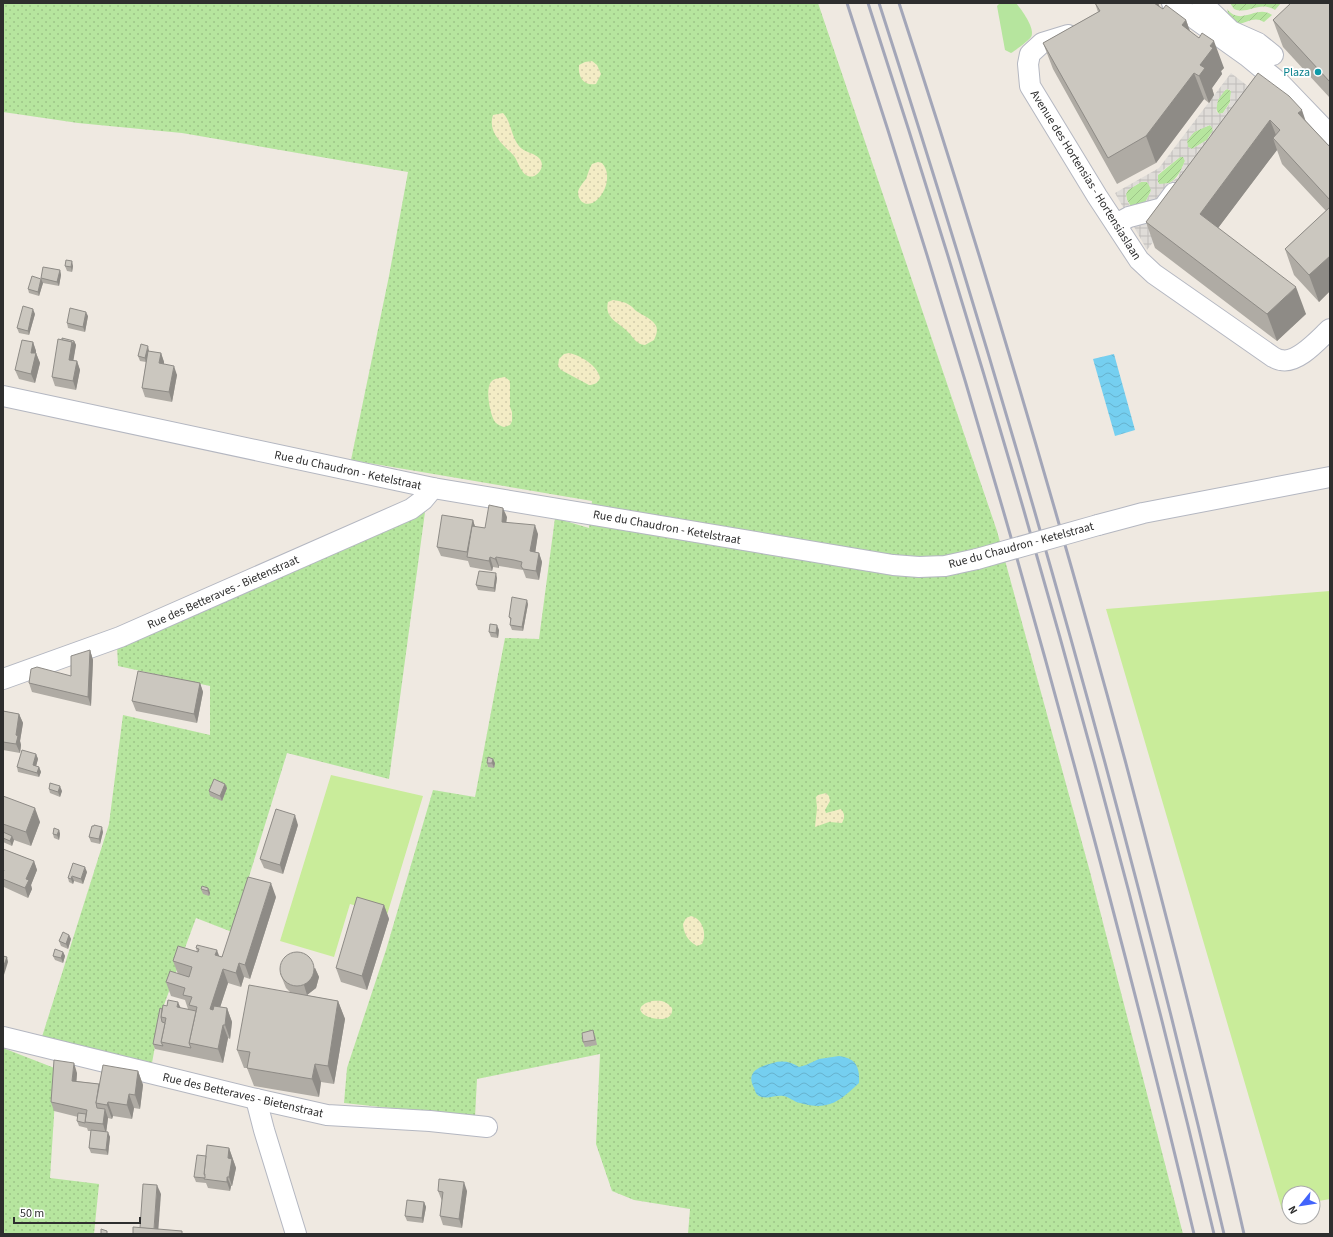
<svg xmlns="http://www.w3.org/2000/svg" width="1333" height="1237" font-family="'Source Sans 3',sans-serif">
<style>
.grass{fill:url(#grass-dots)}
.sand{fill:url(#sand-dots)}
.park{fill:#b6e59e}
.garden{fill:url(#garden-furrows)}
.pitch{fill:#c9ec9a}
.plaza{fill:url(#plaza-grid);fill-rule:evenodd}
.water{fill:url(#water-waves)}
.lines{fill:none;stroke-linecap:round;stroke-linejoin:round}
.street-casing{stroke:#b4b7c1;stroke-width:22}
.street{stroke:#fff;stroke-width:20}
.rail{stroke:#a3a6b8;stroke-width:3}
.street-bridge-casing{stroke:#b4b7c1;stroke-width:22;stroke-linecap:butt}
.street-bridge{stroke:#fff;stroke-width:20}
.wall{fill:#afaba4}
.shaded-wall{fill:#8e8b86}
.building{fill:#cbc7bf;stroke:#8e8b86}
.culture-dot{fill:#0f9aa8;stroke:#fff;stroke-width:1.5}
.labels{text-anchor:middle;stroke-width:3.5;stroke-linejoin:round;paint-order:stroke}
.culture-label{font-size:12px;fill:#0d838f;stroke:#fff;text-anchor:end}
.street-label{font-size:12px;fill:#2e2e2e;stroke:#fff}
</style>
<defs>
<pattern id="grass-dots" width="8" height="8" patternUnits="userSpaceOnUse"><rect width="8" height="8" fill="#b6e59e"/><path d="M2 2h.1M6 6h.1" fill="none" stroke="#9dc588" stroke-width="1.8" stroke-linecap="round"/></pattern>
<pattern id="sand-dots" width="8" height="8" patternUnits="userSpaceOnUse"><rect width="8" height="8" fill="#f3ecc5"/><path d="M2 2h.1M6 6h.1" fill="none" stroke="#d1cbaa" stroke-width="1.8" stroke-linecap="round"/></pattern>
<pattern id="garden-furrows" width="10" height="10" patternUnits="userSpaceOnUse"><rect width="10" height="10" fill="#b6e59e"/><path d="M-1 1l2-2M0 10L10 0M9 11l2-2" fill="none" stroke="#9dc588"/></pattern>
<pattern id="plaza-grid" width="8" height="8" patternUnits="userSpaceOnUse"><rect width="8" height="8" fill="#dfdcd8"/><path d="M0 4h8M4 0v8" fill="none" stroke="#c0bdba"/></pattern>
<pattern id="water-waves" width="16" height="10" patternUnits="userSpaceOnUse"><rect width="16" height="10" fill="#75cff0"/><path d="M0 5q4-4 8 0t8 0" fill="none" stroke="#66b2ce"/></pattern>
</defs>
<rect width="100%" height="100%" fill="#efe9e1"/>
<g class="grass">
<path d="M3 3H818L997 531 1090 872 1183 1234H688L690 1209 634 1200 612 1191 596 1144 600 1054 477 1079 475 1117 344 1103 347 1068 386 950 433 790 475 797 505 638 539 639 555 518 589 528 592 501 351 460 389 276 408 172 182 133 78 123 3 112Z"/>
<path d="M425 512 389 779 287 753 232 932 196 918 161 1013 152 1063 41 1040 109 824 123 715 210 735V686L118 666 117 645 355 538Z"/>
<path d="M3 1048 57 1069 50 1178 99 1184 94 1234H3Z"/>
</g>
<g class="sand">
<path d="M592 61 597 65 601 74 596 84C583 86 578 77 579 65L585 62Z"/>
<path d="M503 113C511 121 511 136 519 146 524 153 538 153 541 161 545 169 535 179 528 176 521 174 518 161 514 156 504 145 487 133 493 115Z"/>
<path d="M598 162 602 163C617 179 596 214 581 201 579 198 578 196 578 192 579 187 583 183 586 179 588 174 589 169 592 164Z"/>
<path d="M613 300C619 301 626 302 631 306 634 308 635 311 638 312 650 320 663 323 654 340L645 345C636 344 634 338 628 332 619 322 604 319 608 302Z"/>
<path d="M569 353C580 355 598 366 600 378 598 383 594 385 589 385L561 370 558 366 559 359 564 354Z"/>
<path d="M505 377 510 381V407L512 412V421L510 425 504 427C501 426 498 425 495 422 490 415 485 389 491 382 494 378 500 378 505 377Z"/>
<path d="M826 793 829 796 830 801 825 810 826 813 841 809C845 814 845 817 842 823L829 822 815 827 817 808 816 797 818 795Z"/>
<path d="M691 916C703 919 707 934 702 944L697 946C687 940 684 934 683 924L686 918Z"/>
<path d="M652 1001C661 1000 666 1001 672 1008 675 1032 616 1011 652 1001Z"/>
</g>
<path class="park" d="M1000 3H1016C1021 9 1036 29 1031 37 1028 41 1016 50 1011 53L1005 50 997 6Z"/>
<g class="garden">
<path d="M1230 3H1281L1275 10C1259 0 1249 15 1234 9Z"/>
<path d="M1227 9C1242 27 1256 4 1272 15L1264 22C1255 16 1248 22 1239 24L1229 17Z"/>
<path d="M1227 89 1231 91 1230 102 1223 113 1219 114C1212 107 1220 93 1227 89Z"/>
<path d="M1210 125 1212 127 1213 131 1207 140 1192 149 1188 147 1187 141C1192 131 1200 129 1210 125Z"/>
<path d="M1180 157H1184L1185 161C1180 173 1174 186 1159 184L1158 182V175Z"/>
<path d="M1141 182H1147L1152 189 1145 203 1132 208 1127 200 1126 194 1128 190Z"/>
</g>
<g class="pitch">
<path d="M1330 591V1199L1313 1202V1193H1289V1208L1282 1210 1106 609Z"/>
<path d="M331 775 423 796 387 915 350 904 334 957 280 941Z"/>
</g>
<path class="plaza" d="M1231 73 1263 98 1147 250 1115 193 1159 168ZM1228 89 1231 91V93L1230 103 1223 113 1219 114 1216 111 1218 100 1225 90ZM1210 125 1213 129V130L1207 140 1192 149 1188 147 1187 141 1194 132ZM1180 157H1183L1185 161 1178 177 1170 183 1159 184 1158 182V174ZM1141 182H1147L1149 185 1151 191 1145 203 1132 208 1130 206 1126 198V194L1128 190Z"/>
<g class="water">
<path d="M1114 354 1135 430 1115 436 1093 359Z"/>
<path d="M839 1056C856 1058 860 1067 859 1083 839 1102 828 1111 800 1103 794 1102 788 1096 783 1096 775 1095 767 1100 759 1096 755 1094 755 1089 753 1086 746 1070 762 1066 773 1063 782 1060 792 1062 799 1067L806 1065 819 1059Z"/>
</g>
<g class="lines">
<defs>
<g id="street">
<path d="M1172 3 1184 11 1247 56 1280 83 1330 135"/>
<path d="M1202 3 1231 31 1258 43 1273 55"/>
<path d="M1068 35 1042 43 1030 54 1028 64 1030 86 1097 196 1139 260 1154 274 1273 357C1275 358 1279 360 1281 360 1298 364 1319 339 1330 329"/>
<path d="M1116 224 1129 217 1163 208 1174 193"/>
<path d="M3 396 433 488 893 565 919 567 945 566 977 559"/>
<path d="M1098 525 1143 513 1330 477"/>
<path d="M3 679 120 637 411 509 423 500 433 488"/>
<path d="M3 1037 256 1099 327 1115 430 1121 487 1127"/>
<path d="M256 1099 264 1130 296 1234"/>
</g>
</defs>
<use href="#street" class="street-casing"/>
<use href="#street" class="street"/>
<g class="rail">
<path d="M847 3C931 260 1008 518 1078 779 1119 930 1158 1082 1194 1234"/>
<path d="M868 3C1000 409 1116 819 1214 1234"/>
<path d="M879 3C1010 409 1127 819 1224 1234"/>
<path d="M899 3C981 253 1056 506 1125 760 1167 918 1208 1075 1244 1234"/>
</g>
<defs>
<path id="street-bridge" d="M977 559 1098 525"/>
</defs>
<use href="#street-bridge" class="street-bridge-casing"/>
<use href="#street-bridge" class="street-bridge"/>
</g>
<g class="wall">
<path d="M1095 3H1158L1160 7 1163 9 1186 20 1190 31 1224 68 1221 71 1222 74 1212 88 1214 95 1209 103 1204 99 1156 163 1117 184 1053 69 1043 43 1098 12Z"/>
<path d="M1330 3V98L1283 47 1273 20Z"/>
<path d="M1258 73 1306 121 1330 147V291L1319 302 1294 275 1285 249 1326 211 1282 164 1277 150 1218 228 1306 314 1277 341 1155 248 1146 222Z"/>
<path d="M65 266H73L72 272 67 271Z"/>
<path d="M60 270 61 275 59 286 43 283 39 296 29 293 28 289 41 279V278Z"/>
<path d="M35 314 29 335 19 333 17 328Z"/>
<path d="M88 316 85 332 68 328 67 323Z"/>
<path d="M62 340 74 341 76 345 73 360 77 361 80 370 76 390 55 386 52 377Z"/>
<path d="M33 342 36 351V353L40 363 35 383 19 379 15 370Z"/>
<path d="M149 351V352L161 353 164 362V364L177 375 172 402 145 397 142 388 146 362 140 361 138 356Z"/>
<path d="M507 517 506 522 538 534 535 552 539 553 542 562 539 580 526 578 523 570 499 566V568L493 567 492 571 470 567 468 561 441 556 437 547 473 520 475 527 485 528Z"/>
<path d="M497 578 495 592 478 590 476 585Z"/>
<path d="M528 604 523 631 512 630 510 625 511 621 509 617Z"/>
<path d="M499 630 498 638 491 637 489 632Z"/>
<path d="M90 650 93 660 91 706 32 692 29 683 71 676Z"/>
<path d="M200 683 203 692 197 723 136 711 132 701Z"/>
<path d="M3 711 19 714 23 723 20 741 21 745 20 753 3 750Z"/>
<path d="M36 754 38 759 36 766 39 767 41 772 39 777 18 772 17 767Z"/>
<path d="M487 763H495L494 768 488 767Z"/>
<path d="M227 788 222 801 210 796 209 791Z"/>
<path d="M49 789 62 791 60 797 50 793Z"/>
<path d="M3 796 40 822 31 846 14 840 12 846 3 842Z"/>
<path d="M298 825 283 874 264 868 260 859Z"/>
<path d="M59 830 60 834 59 840 54 838 53 834Z"/>
<path d="M103 832 100 844 91 842 89 837Z"/>
<path d="M3 849 34 861 37 870 31 885 32 889 28 898 4 887 3 884Z"/>
<path d="M87 872 83 884 74 881 73 884 69 882 68 878Z"/>
<path d="M208 888 210 893 209 896 203 894 201 889Z"/>
<path d="M276 897 250 979 244 977 241 987 228 983 220 1007 227 1008 232 1022 230 1039 228 1038 223 1063 155 1049 153 1044 162 1009 181 1008 190 1010V1009H188L185 1000 171 996 166 982 178 974 173 961 197 952 196 948 222 957Z"/>
<path d="M384 905 389 919 367 990 341 982 336 968Z"/>
<path d="M69 935 71 939 68 949 61 946 59 941Z"/>
<path d="M63 952 65 956 63 963 55 960 53 956Z"/>
<path d="M315 968 319 977 316 988 307 995H306L338 1001 345 1019 334 1084 321 1082 319 1097 254 1086 247 1068H244L237 1050 290 992 286 988 280 973Z"/>
<path d="M595 1035 597 1045 585 1047 583 1042Z"/>
<path d="M138 1071 143 1085 140 1109 134 1108 132 1119 113 1116 112 1119 108 1118 106 1132 110 1137 108 1155 91 1153 89 1148 91 1131H88L87 1128 79 1126 77 1121 78 1117 54 1111 51 1102 77 1073 76 1081 99 1084Z"/>
<path d="M229 1148 236 1168 232 1186H231L230 1191 208 1188 206 1183 196 1182 194 1177 206 1156Z"/>
<path d="M438 1191H467L462 1228 443 1225 440 1216 442 1201Z"/>
<path d="M424 1202 426 1207 423 1223 407 1221 405 1216Z"/>
</g>
<g class="shaded-wall">
<path d="M1153 3H1158L1166 24Z"/>
<path d="M1186 20 1195 46 1182 25Z"/>
<path d="M1214 41 1224 68 1221 71 1222 74 1212 88 1214 95 1209 103 1199 76 1200 65 1210 46Z"/>
<path d="M1194 73 1204 99 1156 163 1146 136Z"/>
<path d="M1302 110 1311 137 1298 113Z"/>
<path d="M1270 120 1280 145 1273 138 1277 150 1209 240 1200 214Z"/>
<path d="M1330 256V291L1319 302 1309 275Z"/>
<path d="M72 261 73 266 72 272 71 267Z"/>
<path d="M60 270 61 275 59 286 57 282Z"/>
<path d="M41 279 43 283 39 296 38 292Z"/>
<path d="M1296 287 1306 314 1277 341 1267 314Z"/>
<path d="M33 309 35 314 29 335 28 331Z"/>
<path d="M86 312 88 316 85 332 83 327Z"/>
<path d="M74 341 76 345 72 369 69 360 72 342Z"/>
<path d="M33 342 36 351 35 357 36 353 40 363 35 383 31 374V353Z"/>
<path d="M148 346 149 351 146 363 145 358Z"/>
<path d="M161 353 164 362 163 373 159 363Z"/>
<path d="M77 361 80 370 76 390 73 381Z"/>
<path d="M174 366 177 375 172 402 169 392Z"/>
<path d="M503 508 507 517 505 531 502 522Z"/>
<path d="M473 520 476 530 469 558 467 552Z"/>
<path d="M535 525 538 534 534 561 530 551Z"/>
<path d="M539 553 542 562 539 580 536 571Z"/>
<path d="M490 557 493 567 492 571 489 561Z"/>
<path d="M496 557 499 566V568L495 559Z"/>
<path d="M496 573 497 578 495 592 494 588Z"/>
<path d="M527 600 528 604 523 631 522 627Z"/>
<path d="M497 625 499 630 498 638 496 633Z"/>
<path d="M90 650 93 660 91 706 88 697Z"/>
<path d="M200 683 203 692 197 723 194 714Z"/>
<path d="M19 714 23 723 20 741 21 745 20 753 16 744V735Z"/>
<path d="M36 754 38 759 35 770 33 765Z"/>
<path d="M493 759 495 763 494 768 492 763Z"/>
<path d="M39 767 41 772 39 777 37 773Z"/>
<path d="M225 784 227 788 222 801 220 796Z"/>
<path d="M60 786 62 791 60 797 58 792Z"/>
<path d="M35 808 40 822 31 846 26 832Z"/>
<path d="M295 815 298 825 283 874 280 865Z"/>
<path d="M102 827 103 832 100 844 99 839Z"/>
<path d="M59 830 60 834 59 840 57 835Z"/>
<path d="M12 836 14 840 12 846 10 841Z"/>
<path d="M34 861 37 870 31 885 32 889 28 898 25 888 26 879Z"/>
<path d="M85 867 87 872 83 884 81 879Z"/>
<path d="M72 876 74 881 73 884 71 879Z"/>
<path d="M271 883 276 897 250 979 245 965Z"/>
<path d="M208 888 210 893 209 896 208 891Z"/>
<path d="M384 905 389 919 367 990 362 976Z"/>
<path d="M69 935 71 939 68 949 66 944Z"/>
<path d="M217 950 222 964 215 955Z"/>
<path d="M63 952 65 956 63 963 61 958Z"/>
<path d="M7 957 8 962 3 978V968Z"/>
<path d="M239 963 244 977 241 987 236 973Z"/>
<path d="M315 968 319 977 316 988 307 995 304 985Z"/>
<path d="M223 969 228 983 215 1023 210 1009Z"/>
<path d="M338 1001 345 1019 334 1084 328 1066Z"/>
<path d="M178 1002 182 1011 177 1007Z"/>
<path d="M227 1008 232 1022 230 1039 225 1025Z"/>
<path d="M223 1025 228 1038 223 1063 218 1049Z"/>
<path d="M74 1063 77 1073 76 1090 72 1081Z"/>
<path d="M315 1064 321 1082 319 1097 312 1079Z"/>
<path d="M138 1071 143 1085 140 1109 135 1095Z"/>
<path d="M129 1094 134 1108 132 1119 127 1105Z"/>
<path d="M108 1102 113 1116 112 1119 107 1105Z"/>
<path d="M105 1109 108 1118 106 1134 103 1124Z"/>
<path d="M108 1132 110 1137 108 1155 106 1150Z"/>
<path d="M229 1148 236 1168 232 1186 229 1177 228 1158Z"/>
<path d="M227 1177 231 1186 230 1191 227 1182Z"/>
<path d="M464 1182 467 1191 462 1228 459 1219Z"/>
<path d="M157 1185 161 1194 158 1234 154 1231Z"/>
<path d="M424 1202 426 1207 423 1223 422 1218Z"/>
</g>
<g class="building">
<path d="M1095 3H1154L1163 9 1166 5 1186 20 1182 25 1199 38 1202 33 1214 41 1210 46 1213 48 1200 65 1205 68 1199 76 1194 73 1146 136 1108 158 1043 43 1100 11Z"/>
<path d="M1291 3H1330V82L1273 20Z"/>
<path d="M1258 73 1289 96 1302 110 1298 113 1330 147V200L1273 138 1280 130 1270 120 1200 214 1296 287 1267 314 1146 222Z"/>
<path d="M1330 207V256L1309 275 1285 249Z"/>
<path d="M66 260 72 261 71 267 65 266Z"/>
<path d="M43 267 60 270 57 282 41 278Z"/>
<path d="M32 276 41 279 38 292 28 289Z"/>
<path d="M23 306 33 309 28 331 17 328Z"/>
<path d="M70 308 86 312 83 327 67 323Z"/>
<path d="M62 338 74 341 73 346 72 342 62 340Z"/>
<path d="M58 339 72 342 69 360 77 361 73 381 52 377Z"/>
<path d="M22 340 33 342 31 353H36L31 374 15 370Z"/>
<path d="M141 344 148 346 145 358 138 356Z"/>
<path d="M148 351 161 353 159 363 174 366 169 392 142 388Z"/>
<path d="M489 505 503 508 502 522 535 525 530 551 539 553 536 571 523 569 521 566 522 562 514 560 496 557 495 559 490 557 489 561 467 557 472 526 485 528Z"/>
<path d="M442 515 473 520 467 552 437 547Z"/>
<path d="M479 571 496 573 494 588 476 585Z"/>
<path d="M512 597 527 600 522 627 510 625 511 618 509 617Z"/>
<path d="M490 624 497 625 496 633 489 632Z"/>
<path d="M90 650 88 697 29 683 31 669 37 667 71 676V656Z"/>
<path d="M138 671 200 683 194 714 132 701Z"/>
<path d="M3 711 19 714 16 735 18 736 16 744 3 742Z"/>
<path d="M22 750 36 754 33 765 39 767 37 773 17 767Z"/>
<path d="M488 757 493 759 492 763H487Z"/>
<path d="M214 779 225 784 220 796 209 791Z"/>
<path d="M50 783 60 786 58 792 49 789Z"/>
<path d="M3 796 35 808 26 832 3 824Z"/>
<path d="M276 809 295 815 280 865 260 859Z"/>
<path d="M94 825 102 827 99 839 89 837 92 826H94Z"/>
<path d="M54 828 59 830 57 835 53 834Z"/>
<path d="M3 832 12 836 10 841 3 838Z"/>
<path d="M3 849 34 861 26 879 29 880 25 888 3 879V873L4 870H3Z"/>
<path d="M73 863 85 867 81 879 72 876 71 879 68 878Z"/>
<path d="M248 877 271 883 245 965 239 963 236 973 223 969 210 1009 213 1010 214 1006 227 1008 225 1025H223L218 1049 189 1043 197 1007 189 1005 192 997 183 995 185 988 166 982 170 971 189 977 192 967 173 961 178 946 198 952 199 949 196 948 197 945 217 950 215 955 222 957Z"/>
<path d="M202 886 208 888V891L201 889Z"/>
<path d="M357 897 384 905 362 976 336 968Z"/>
<path d="M63 932 69 935 66 944 59 941Z"/>
<path d="M55 949 63 952 61 958 53 956Z"/>
<circle cx="297" cy="969" r="17"/>
<path d="M3 956 7 957 3 968Z"/>
<path d="M249 985 338 1001 328 1066 315 1064 312 1079 247 1068 250 1052 237 1050Z"/>
<path d="M168 1000 178 1002 177 1007 196 1011 189 1043 191 1048 161 1042 166 1018 161 1017 163 1005 167 1006Z"/>
<path d="M160 1008 162 1009 161 1017 162 1022 165 1023 161 1042 163 1046 153 1044Z"/>
<path d="M593 1030 595 1040 583 1042 582 1033Z"/>
<path d="M54 1060 74 1063 72 1081 99 1084 96 1103 97 1108 105 1109 103 1124 85 1122 87 1110 51 1102Z"/>
<path d="M103 1065 138 1071 135 1095 129 1094 127 1105 108 1102 107 1105 96 1103Z"/>
<path d="M78 1113 86 1114 85 1122V1123L77 1121Z"/>
<path d="M91 1130 108 1132 106 1150 89 1148Z"/>
<path d="M207 1145 229 1148 228 1158 232 1159 229 1177H227V1182L204 1179 205 1174H204Z"/>
<path d="M197 1155 206 1156 204 1174 205 1176V1178L194 1177Z"/>
<path d="M439 1179 464 1182 459 1219 440 1216 443 1192 438 1191Z"/>
<path d="M143 1184 157 1185 154 1229 140 1228Z"/>
<path d="M407 1200 424 1202 422 1218 405 1216Z"/>
<path d="M133 1227 182 1231V1234H133Z"/>
<path d="M101 1229 107 1231V1234H101Z"/>
</g>
<circle class="culture-dot" cx="1318" cy="72" r="4"/>
<g class="labels">
<g class="culture-label">
<text x="1310" y="76">Plaza</text>
</g>
<g class="street-label">
<text transform="translate(1086 175) rotate(58)" y="4">Avenue des Hortensias - Hortensiaslaan</text>
<text transform="translate(348 470) rotate(12)" y="4">Rue du Chaudron - Ketelstraat</text>
<text transform="translate(667 527) rotate(10)" y="4">Rue du Chaudron - Ketelstraat</text>
<text transform="translate(1021 545) rotate(-15)" y="4">Rue du Chaudron - Ketelstraat</text>
<text transform="translate(223 592) rotate(-24)" y="4">Rue des Betteraves - Bietenstraat</text>
<text transform="translate(243 1095) rotate(13)" y="4">Rue des Betteraves - Bietenstraat</text>
</g>
</g>
<rect width="1333" height="1237" fill="none" stroke="#2e2e2e" stroke-width="8"/>
<g transform="translate(1301 1205) rotate(240)"><circle r="19" fill="#ffffff" stroke="#ababab"/>
<path d="M0-3L7 15L0 10L-7 15Z" fill="#4264fb"/>
<text y="-6" font-size="11" font-weight="bold" text-anchor="middle" fill="#2e2e2e">N</text>
</g>
<path d="M14 1217v6h126v-6" fill="none" stroke="#2e2e2e" stroke-width="2"/>
<text x="20" y="1217" font-size="12" fill="#2e2e2e" stroke="#ffffff" stroke-width="3" paint-order="stroke">50 m</text>
</svg>
